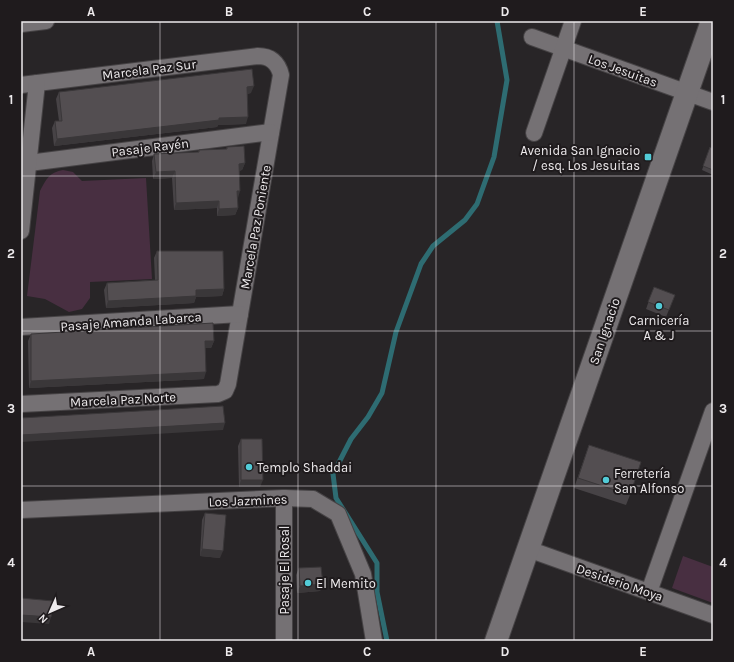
<svg xmlns="http://www.w3.org/2000/svg" width="734" height="662" font-family="Karla,sans-serif">
<style>
.green{fill:#482f41}
.lines{fill:none;stroke-linecap:round;stroke-linejoin:round}
.stream{stroke:#2e6c72;stroke-width:5}
.minor-casing{stroke:#464345;stroke-width:18}
.secondary-casing{stroke:#464345;stroke-width:24}
.minor{stroke:#757174;stroke-width:16}
.secondary{stroke:#757174;stroke-width:22}
.wall{fill:#474346}
.shaded-wall{fill:#3a3739}
.building{fill:#534e51;stroke:#3a3739}
.grid{fill:none;stroke:#edeaec;stroke-width:1;stroke-opacity:0.55}
.poi-dot{fill:#52cbd7;stroke:#1f1b1d;stroke-width:1.5}
.labels{text-anchor:middle;stroke-width:4;stroke-linejoin:round;paint-order:stroke}
.street-label{font-size:13px;fill:#edeaec;stroke:#1f1b1d}
.poi-label{font-size:13px;fill:#edeaec;stroke:#1f1b1d;text-anchor:start}
.neatline{fill:none;stroke:#edeaec;stroke-width:1.5}
.grid-label{font-size:13px;text-anchor:middle;font-weight:bold;fill:#edeaec}
</style>
<rect width="100%" height="100%" fill="#282527"/>
<g class="green">
<path d="M63 170 73 172 82 181 146 178 152 279 90 282V298L82 309 69 312 45 299 27 296 40 191C46 179 50 172 63 170Z"/>
<path d="M683 556 713 567V603L672 588Z"/>
</g>
<g class="lines">
<path class="stream" d="M387 641 377 592V563L336 498 333 474 351 439 368 417 382 393 396 332 421 264 433 246 465 220 477 204 494 157 507 80 497 21"/>
<defs>
<g id="minor">
<path d="M21 24 46 21"/>
<path d="M532 37 713 102"/>
<path d="M21 85 258 56C270 56 278 62 281 75L228 384 225 391 218 394 21 404"/>
<path d="M534 133 573 21"/>
<path d="M29 163 271 132"/>
<path d="M21 231 37 83"/>
<path d="M21 327 240 314"/>
<path d="M284 498V641"/>
<path d="M21 510 284 498 313 499 338 514 363 574 374 641"/>
<path d="M528 549 713 615"/>
<path d="M649 592 713 411"/>
</g>
<path id="secondary" d="M496 641 712 21"/>
</defs>
<use href="#minor" class="minor-casing"/>
<use href="#secondary" class="secondary-casing"/>
<use href="#minor" class="minor"/>
<use href="#secondary" class="secondary"/>
</g>
<g class="wall">
<path d="M59 92 251 93 247 94 246 124 218 125 217 127 54 146 52 128 55 121H59L56 99Z"/>
<path d="M227 147 245 163 242 170 239 171 237 198 238 208 235 215 217 216V208L174 210 172 178 153 179 152 161 154 154 198 152 199 150 226 149Z"/>
<path d="M710 147 713 149V175L702 170Z"/>
<path d="M157 251 224 289 222 296 196 297 194 303 106 308 104 290 107 283 155 280 154 258Z"/>
<path d="M654 287 675 295 666 317 646 309Z"/>
<path d="M31 334 214 341 211 348H205L204 379 29 388 28 341Z"/>
<path d="M241 439 260 487H239L238 446Z"/>
<path d="M589 445 630 495 626 505 574 488Z"/>
<path d="M205 513 220 558 200 556 202 520Z"/>
<path d="M299 568 323 584 320 591 297 593 296 575Z"/>
</g>
<g class="shaded-wall">
<path d="M254 86 251 93 244 94 247 87Z"/>
<path d="M248 117 246 124 218 125 217 127 54 146 57 139 219 118Z"/>
<path d="M245 163 242 170 236 171 239 164Z"/>
<path d="M175 171 172 178 153 179 156 172Z"/>
<path d="M237 191H240L238 198Z"/>
<path d="M219 201 217 208 174 210 176 203Z"/>
<path d="M238 208 235 215 217 216 219 209Z"/>
<path d="M224 289 222 296 196 297 194 303 106 308 108 301 196 290Z"/>
<path d="M205 341H214L211 348H202Z"/>
<path d="M206 372 204 379 29 388 31 381Z"/>
<path d="M225 423 223 430 21 442V435Z"/>
<path d="M241 480H263L260 487H239Z"/>
<path d="M202 549 223 551 220 558 200 556Z"/>
<path d="M323 584 320 591 297 593 300 586Z"/>
<path d="M21 615 51 617 49 624 21 622Z"/>
</g>
<g class="building">
<path d="M252 69 254 86 247 87 248 117 219 118V120L57 139 55 121H62L59 92Z"/>
<path d="M244 146 245 163 239 164 240 191H237L238 208 219 209V201L176 203 175 171 156 172 154 154 199 152V150L227 149V147Z"/>
<path d="M710 147 713 149V170L703 166Z"/>
<path d="M157 251H223L224 289 196 290V296L108 301 107 283 158 280Z"/>
<path d="M654 287 675 295 669 310 648 302Z"/>
<path d="M213 323 214 341H205L206 372 31 381V334Z"/>
<path d="M223 406 225 423 21 435V418Z"/>
<path d="M241 439H262L263 480H241Z"/>
<path d="M589 445 641 462 630 495 578 478Z"/>
<path d="M205 513 226 515 223 551 202 549Z"/>
<path d="M321 567 323 584 300 586 299 568Z"/>
<path d="M21 598 53 601 51 617 21 615Z"/>
</g>
<path class="grid" d="M160 21V641M298 21V641M436 21V641M574 21V641M21 176H713M21 331H713M21 486H713"/>
<g class="poi-dot">
<rect x="644" y="153" width="8" height="8" rx="2"/>
<circle cx="659" cy="306" r="4"/>
<circle cx="249" cy="467" r="4"/>
<circle cx="606" cy="480" r="4"/>
<circle cx="308" cy="583" r="4"/>
</g>
<g class="labels">
<g class="street-label">
<text transform="translate(149 69) rotate(-7)" y="5">Marcela Paz Sur</text>
<text transform="translate(623 70) rotate(20)" y="5">Los Jesuitas</text>
<text transform="translate(150 147) rotate(-7)" y="5">Pasaje Rayén</text>
<text transform="translate(255 227) rotate(-80)" y="5">Marcela Paz Poniente</text>
<text transform="translate(131 321) rotate(-4)" y="5">Pasaje Amanda Labarca</text>
<text transform="translate(604 331) rotate(-71)" y="5">San Ignacio</text>
<text transform="translate(123 399) rotate(-3)" y="5">Marcela Paz Norte</text>
<text transform="translate(248 500) rotate(-2)" y="5">Los Jazmines</text>
<text transform="translate(284 570) rotate(-90)" y="5">Pasaje El Rosal</text>
<text transform="translate(620 582) rotate(19)" y="5">Desiderio Moya</text>
</g>
<g class="poi-label">
<text x="640" y="155" text-anchor="end">Avenida San Ignacio<tspan x="640" dy="15">/ esq. Los Jesuitas</tspan></text>
<text x="659" y="325" text-anchor="middle">Carnicería<tspan x="659" dy="15">A &amp; J</tspan></text>
<text x="257" y="472">Templo Shaddai</text>
<text x="614" y="478">Ferretería<tspan x="614" dy="15">San Alfonso</tspan></text>
<text x="316" y="588">El Memito</text>
</g>
</g>
<rect width="734" height="662" fill="none" stroke="#1f1b1d" stroke-width="44"/>
<g transform="translate(50 612) rotate(225)" stroke="#1f1b1d" stroke-width="3" paint-order="stroke">
<path d="M0-3L7 15L0 10L-7 15Z" fill="#edeaec"/>
<text y="-6" font-size="11" font-weight="bold" text-anchor="middle" fill="#edeaec">N</text>
</g>
<rect x="22" y="22" width="690" height="618" class="neatline"/>
<g class="grid-label">
<text x="91" y="16">A</text>
<text x="229" y="16">B</text>
<text x="367" y="16">C</text>
<text x="505" y="16">D</text>
<text x="643" y="16">E</text>
<text x="11" y="104">1</text>
<text x="723" y="104">1</text>
<text x="11" y="258">2</text>
<text x="723" y="258">2</text>
<text x="11" y="413">3</text>
<text x="723" y="413">3</text>
<text x="11" y="567">4</text>
<text x="723" y="567">4</text>
<text x="91" y="656">A</text>
<text x="229" y="656">B</text>
<text x="367" y="656">C</text>
<text x="505" y="656">D</text>
<text x="643" y="656">E</text>
</g>
</svg>
